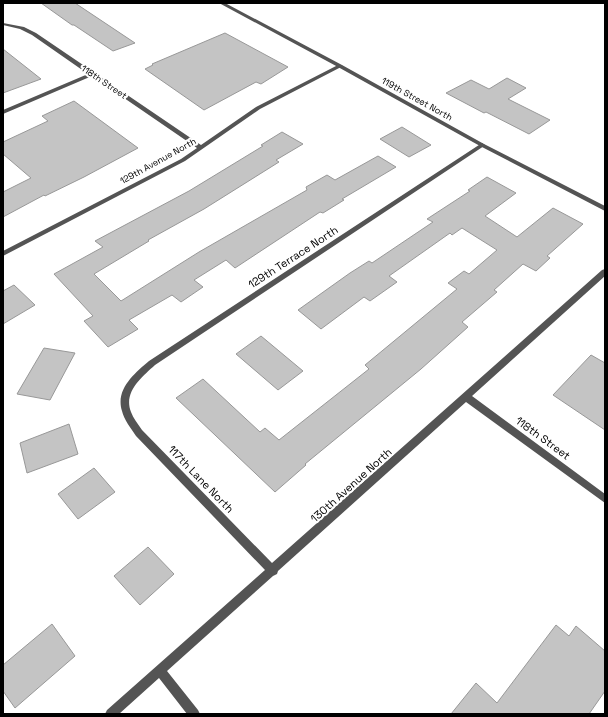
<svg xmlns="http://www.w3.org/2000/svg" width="608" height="717" font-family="'Space Grotesk',sans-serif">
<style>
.building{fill:#c4c4c4;stroke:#989898}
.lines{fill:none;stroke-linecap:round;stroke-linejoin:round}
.minor{fill:#545454;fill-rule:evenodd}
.tertiary{fill:#545454;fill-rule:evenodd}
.labels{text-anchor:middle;stroke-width:4;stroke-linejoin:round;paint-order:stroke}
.far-street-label{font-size:9px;fill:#000;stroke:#fff}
.street-label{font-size:11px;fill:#000;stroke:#fff}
</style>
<rect width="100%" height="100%" fill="#fff"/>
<g class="building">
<path d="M41 3H75L135 43 113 51 74 25H72Z"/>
<path d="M225 33 288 67 261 84 256 82 204 110 145 69 153 65 152 64Z"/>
<path d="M3 49 41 79 3 93Z"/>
<path d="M507 78 526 88 508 99 550 120 529 134 486 112 484 113 446 93 471 80 489 89Z"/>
<path d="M74 101 138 148 84 177 45 196 44 195 3 217V192L31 178 3 154V142L48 121 42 116Z"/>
<path d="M402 127 431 145 409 157 380 139Z"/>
<path d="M282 132 303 144 276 160 279 162 204 209 148 240 149 241 94 274 121 301 199 252 307 190 306 187 327 175 335 180 378 156 396 167 342 199 344 200 323 213 320 212 235 268 226 260 194 280 203 287 181 302 172 295 129 320 138 329 108 347 84 321 93 316 54 274 103 247 95 241 189 191 263 146 261 145Z"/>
<path d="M487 177 516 193 485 216 517 237 553 208 583 224 547 256 550 258 536 271 523 264 494 290 497 292 462 322 468 327 421 369 305 464 306 465 275 492 176 398 203 379 260 432 265 428 279 440 369 369 365 365 457 289 448 283 464 271 469 274 497 250 462 228 452 235 450 233 389 276 397 282 370 301 364 297 321 329 298 310 350 273 369 261 372 263 433 222 427 219 470 191 468 190Z"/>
<path d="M14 285 35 305 3 324V291Z"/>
<path d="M261 336 303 371 278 390 236 354Z"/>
<path d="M44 348 75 353 50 400 17 394Z"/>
<path d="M591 355 605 363V430L553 395Z"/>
<path d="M69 424 78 454 27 473 20 443Z"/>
<path d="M94 468 115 492 78 519 58 494Z"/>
<path d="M148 547 174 574 140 605 114 576Z"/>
<path d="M52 624 75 656 15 708 3 691V665Z"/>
<path d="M556 625 569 636 576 626 605 651V691L589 714H451L476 683 497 703Z"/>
</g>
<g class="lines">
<g class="minor">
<path d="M3 23 24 27 36 33 201 145 256 107 338 65 343 66 260 109 185 161 3 256V251L181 159 197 148 92 76 3 114V110L88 74 32 35 20 29 3 25Z"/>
<path d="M482 143 485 145 484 146 155 365C142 377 123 392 131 412 133 418 138 424 142 430L272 563 602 270 605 269V276L472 396 605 494V503L466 402 278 571 277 574 273 576 167 671 198 710 200 714H187L159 678 119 714H105L107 710 265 570 136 436C131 428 124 420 122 411 115 389 135 373 149 361Z"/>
</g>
<path class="tertiary" d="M219 3H225L342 65 484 144 605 206V211L480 146 338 67Z"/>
</g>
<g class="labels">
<g class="far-street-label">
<text transform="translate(104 82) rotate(34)" y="3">118th Street</text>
<text transform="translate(417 99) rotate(29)" y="3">119th Street North</text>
<text transform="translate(158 161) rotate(-29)" y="3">129th Avenue North</text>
</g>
<g class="street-label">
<text transform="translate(293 257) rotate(-33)" y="4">129th Terrace North</text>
<text transform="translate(543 438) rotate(36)" y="4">118th Street</text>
<text transform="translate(201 479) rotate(46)" y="4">117th Lane North</text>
<text transform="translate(351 485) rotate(-42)" y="4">130th Avenue North</text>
</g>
</g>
<rect width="608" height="717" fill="none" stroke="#000000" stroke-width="8"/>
</svg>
